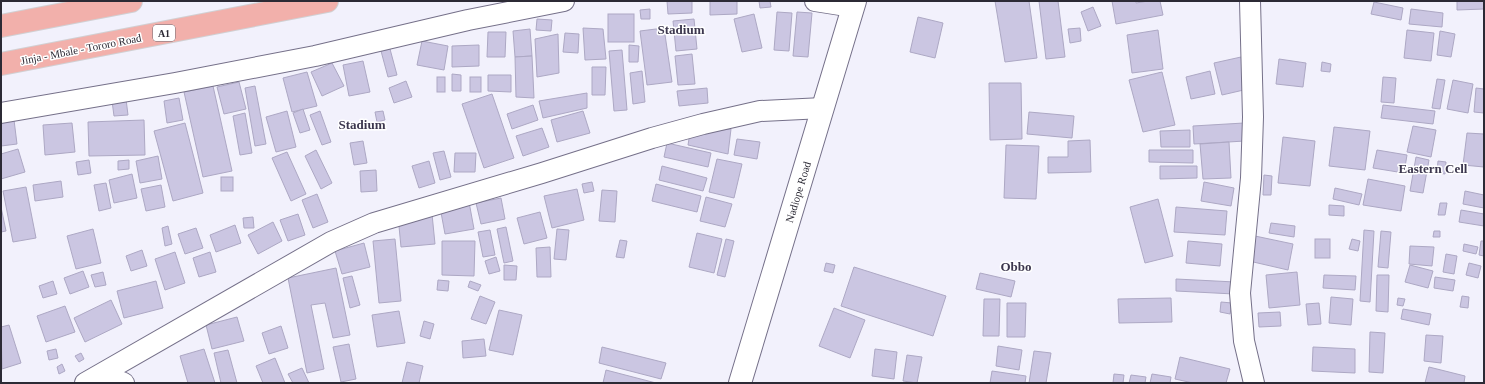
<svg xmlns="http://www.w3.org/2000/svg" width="1485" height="384" font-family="'Times New Roman',serif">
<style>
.building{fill:#cbc6e2;stroke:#ada8c4}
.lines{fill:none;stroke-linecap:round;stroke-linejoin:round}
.minor-casing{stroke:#757089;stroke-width:22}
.tertiary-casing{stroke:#757089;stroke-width:24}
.trunk-casing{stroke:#d1d0d3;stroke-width:24}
.minor{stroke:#fff;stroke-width:20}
.tertiary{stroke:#fff;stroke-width:22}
.trunk{stroke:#f2b0ab;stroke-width:22}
.labels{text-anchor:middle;stroke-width:3;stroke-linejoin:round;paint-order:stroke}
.shield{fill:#fff;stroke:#6b6a72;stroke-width:1}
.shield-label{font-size:10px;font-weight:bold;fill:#2c2a35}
.street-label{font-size:11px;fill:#2c2a35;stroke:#fff}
.quarter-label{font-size:13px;font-weight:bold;fill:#3c374e;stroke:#fff}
</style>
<rect width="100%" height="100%" fill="#f2f1fc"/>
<g class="building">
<path d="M667 1H692V13L668 14Z"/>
<path d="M710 1H737V14L710 15Z"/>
<path d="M759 1H770L771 7 760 8Z"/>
<path d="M995 1H1029L1037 58 1005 62Z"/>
<path d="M1039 1H1058L1065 57 1046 59Z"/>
<path d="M1112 1H1136V3L1148 1H1160L1163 15 1116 24Z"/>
<path d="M1457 1H1484V9L1457 10Z"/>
<path d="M1374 2 1403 8 1401 20 1371 14Z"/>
<path d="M1093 7 1101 26 1088 31 1081 12Z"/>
<path d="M650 9V19H641L640 10Z"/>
<path d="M1411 9 1443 13 1442 27 1409 24Z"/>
<path d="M777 12 792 13 789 51 774 50Z"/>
<path d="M797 12 812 13 808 57 793 56Z"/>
<rect x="608" y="14" width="26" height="28"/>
<path d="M754 14 762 48 742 52 734 19Z"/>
<path d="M918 17 943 23 935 58 910 52Z"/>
<path d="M537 19 552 20 551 31 536 30Z"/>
<path d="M694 19 697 49 676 51 673 21Z"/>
<path d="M583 28 603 29 606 59 585 60Z"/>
<path d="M664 28 672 82 647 85 640 31Z"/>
<path d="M1080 28 1081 41 1070 43 1068 29Z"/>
<path d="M530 29 532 56 515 57 513 31Z"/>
<path d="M1158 30 1163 69 1132 73 1127 35Z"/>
<path d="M1407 30 1434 33 1431 61 1404 58Z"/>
<path d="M1440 31 1455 34 1451 57 1437 55Z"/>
<path d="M488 32H506L505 57H487Z"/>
<path d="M565 33 579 34 578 53 563 52Z"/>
<path d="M558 34 559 73 537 77 535 39Z"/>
<path d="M422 41 448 46 444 70 417 65Z"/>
<path d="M479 45V66L452 67V46Z"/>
<path d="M629 45 639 46 638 62H629Z"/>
<path d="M390 49 397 75 388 77 381 51Z"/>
<path d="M622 50 627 110 614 111 609 51Z"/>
<path d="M692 54 695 84 678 85 675 56Z"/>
<path d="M532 56 534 98 516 97 515 57Z"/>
<path d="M1241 57 1248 89 1222 95 1214 63Z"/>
<path d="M1279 59 1306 63 1303 87 1276 84Z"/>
<path d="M363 61 370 92 349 96 343 65Z"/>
<path d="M1322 62 1331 64 1330 72 1321 71Z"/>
<path d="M332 63 344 86 322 96 311 72Z"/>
<path d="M592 67H606L605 95H592Z"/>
<path d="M642 71 645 102 633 104 630 73Z"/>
<path d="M1210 71 1215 94 1191 99 1186 77Z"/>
<path d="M307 72 317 106 292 112 283 78Z"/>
<path d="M1162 72 1175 125 1143 132 1129 80Z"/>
<path d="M452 74 461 75V91H452Z"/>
<path d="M488 75H511V92L488 91Z"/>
<rect x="437" y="77" width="8" height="15"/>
<rect x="470" y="77" width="11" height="15"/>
<path d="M1383 77 1396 78 1394 103 1381 102Z"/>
<path d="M1437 79 1445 80 1440 109 1432 108Z"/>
<path d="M1453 80 1473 84 1468 113 1447 109Z"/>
<path d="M406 81 412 97 394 103 389 88Z"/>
<path d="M239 82 246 109 224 114 217 87Z"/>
<path d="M989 83H1021L1022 139 990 140Z"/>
<path d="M213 86 232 171 203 177 184 92Z"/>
<path d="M255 86 266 144 255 146 245 88Z"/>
<path d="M707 88 708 103 679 106 677 91Z"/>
<path d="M1476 88 1484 89V113L1474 112Z"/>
<path d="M587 93V108L543 118 539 101Z"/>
<path d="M492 94 514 158 484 168 462 104Z"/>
<path d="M179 98 183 120 167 123 164 101Z"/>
<path d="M126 99 128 115 114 116 112 101Z"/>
<path d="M533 105 538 120 512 129 507 114Z"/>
<path d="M1383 105 1435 111 1433 124 1381 118Z"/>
<path d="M303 109 310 130 300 133 293 113Z"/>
<path d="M287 111 296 147 276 152 266 117Z"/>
<path d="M320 111 331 142 322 145 310 115Z"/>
<path d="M383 111 385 120 377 122 375 112Z"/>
<path d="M583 111 590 133 557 142 551 120Z"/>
<path d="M1029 112 1074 116 1072 138 1027 134Z"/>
<path d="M245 113 252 153 240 155 233 116Z"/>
<path d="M14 120 17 144 1 146V121Z"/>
<path d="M144 120 145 155 89 156 88 122Z"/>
<path d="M72 123 75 152 45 155 43 125Z"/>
<path d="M185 123 203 193 173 201 154 131Z"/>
<path d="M1244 123 1245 141 1194 144 1193 126Z"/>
<path d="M1413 126 1436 130 1431 157 1407 152Z"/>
<path d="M1334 127 1370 131 1365 170 1329 166Z"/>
<path d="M542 128 549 147 523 156 516 136Z"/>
<path d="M731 129 728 154 688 145 690 133Z"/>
<path d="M1190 130V147H1161L1160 131Z"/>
<path d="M1467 133 1484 134V167L1463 165Z"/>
<path d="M1283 137 1315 141 1310 186 1278 183Z"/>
<path d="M737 139 760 142 757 159 734 155Z"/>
<path d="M1090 140 1091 172 1048 173V157H1068V141Z"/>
<path d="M363 141 367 163 354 165 350 143Z"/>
<path d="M1229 142 1231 178 1203 179 1200 144Z"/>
<path d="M667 143 711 153 708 167 664 157Z"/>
<path d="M1006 145 1039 146 1036 199 1004 198Z"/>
<path d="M18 149 25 172 1 179V154Z"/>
<path d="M316 150 332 183 321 189 305 156Z"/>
<path d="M1149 150H1193V163L1149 162Z"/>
<path d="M1377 150 1407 155 1404 173 1373 168Z"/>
<path d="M444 151 451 177 440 180 433 153Z"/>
<path d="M287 152 306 194 291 201 272 158Z"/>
<path d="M455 153H476L475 172H454Z"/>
<path d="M158 156 162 179 140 183 136 161Z"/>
<path d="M1416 157 1429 160 1423 193 1410 191Z"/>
<path d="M717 159 742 164 734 198 709 192Z"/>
<path d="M89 160 91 173 78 175 76 162Z"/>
<path d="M129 160V169L118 170V161Z"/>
<path d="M429 161 435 183 419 188 412 166Z"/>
<path d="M1438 161 1446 162 1445 174 1437 173Z"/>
<path d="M662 166 707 178 703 191 659 180Z"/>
<path d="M1160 166H1197V178L1160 179Z"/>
<path d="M376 170 377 191 361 192 360 171Z"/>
<path d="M132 174 137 198 114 203 109 180Z"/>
<path d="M1264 175 1272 176 1271 195H1263Z"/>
<rect x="221" y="177" width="12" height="14"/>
<path d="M1368 179 1405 186 1401 211 1363 205Z"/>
<path d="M61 181 63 197 35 201 33 185Z"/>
<path d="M592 182 594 191 584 193 582 184Z"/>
<path d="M1204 182 1234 188 1231 206 1201 201Z"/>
<path d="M106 183 111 208 99 211 94 185Z"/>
<path d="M656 184 701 196 697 212 652 201Z"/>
<path d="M161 185 165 207 146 211 141 189Z"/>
<path d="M26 187 36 238 13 242 3 191Z"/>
<path d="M1335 188 1362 194 1359 205 1333 199Z"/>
<path d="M577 189 584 220 552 228 544 196Z"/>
<path d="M602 190 617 191 615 222 599 221Z"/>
<path d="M1465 191 1484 195V208L1463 204Z"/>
<path d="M317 194 328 222 313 228 302 200Z"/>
<path d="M706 197 732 204 725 227 700 221Z"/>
<path d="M501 198 505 219 481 224 476 203Z"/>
<path d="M1158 199 1173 256 1145 263 1130 207Z"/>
<path d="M469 202 474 229 445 234 440 207Z"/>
<path d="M1440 203H1447L1445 215H1438Z"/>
<path d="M1329 205 1344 206V216L1329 215Z"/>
<path d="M1 207 6 231 1 232Z"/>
<path d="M1176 207 1227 211 1225 235 1174 232Z"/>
<path d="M1461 210 1484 214V226L1459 222Z"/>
<path d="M540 212 547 238 524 244 517 218Z"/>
<path d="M298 214 305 235 288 241 280 220Z"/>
<path d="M432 214 435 244 401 247 398 216Z"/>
<path d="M253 217 254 228H244L243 218Z"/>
<path d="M273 222 282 241 258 254 248 235Z"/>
<path d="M1271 223 1295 226 1294 237 1269 233Z"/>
<path d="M235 225 241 243 216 252 210 235Z"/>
<path d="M168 226 172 244 165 246 162 228Z"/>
<path d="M506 227 513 261 504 263 497 229Z"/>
<path d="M196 228 203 248 185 254 178 234Z"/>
<path d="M93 229 101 263 76 269 67 236Z"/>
<path d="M557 229 569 230 566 260 554 259Z"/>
<path d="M490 230 495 255 483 257 478 232Z"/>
<path d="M1364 230 1374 231 1370 302 1360 301Z"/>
<path d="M1381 231 1391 232 1388 268 1378 267Z"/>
<path d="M1434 231H1440V237H1433Z"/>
<path d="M697 233 722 239 714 273 689 267Z"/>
<path d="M1255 236 1293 244 1288 270 1249 261Z"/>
<path d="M395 239 401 301 379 303 373 241Z"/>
<path d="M726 239 734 241 725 277 717 275Z"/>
<rect x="1315" y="239" width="15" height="19"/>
<path d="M1352 239 1360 241 1358 251 1349 249Z"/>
<path d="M620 240 627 241 624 258 616 257Z"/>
<path d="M442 241H475L474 276 442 275Z"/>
<path d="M1188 241 1222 244 1220 266 1186 263Z"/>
<path d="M1481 241H1484V256L1479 255Z"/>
<path d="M364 243 370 267 342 274 335 251Z"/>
<path d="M1464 244 1478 247 1476 254 1463 251Z"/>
<path d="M1410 246 1434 247 1432 266 1409 264Z"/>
<path d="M550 247 551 277H537L536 248Z"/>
<path d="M142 250 147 266 131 271 126 256Z"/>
<path d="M175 252 185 283 165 290 155 259Z"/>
<path d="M210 252 216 272 199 277 193 258Z"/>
<path d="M1446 254 1457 256 1454 274 1443 272Z"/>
<path d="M496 257 500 271 489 274 485 261Z"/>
<path d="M826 263 835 265 833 273 824 271Z"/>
<path d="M1469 263 1481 266 1478 278 1466 275Z"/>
<path d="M504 265 517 266 516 280H504Z"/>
<path d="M1410 265 1433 271 1428 288 1405 282Z"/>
<path d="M854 267 946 296 933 336 841 306Z"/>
<path d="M336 268 350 335 333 338 325 303 311 305 324 369 307 373 288 278Z"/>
<path d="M83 271 89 287 70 294 64 278Z"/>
<path d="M103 272 106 285 95 287 91 275Z"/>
<path d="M1297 272 1300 305 1269 308 1266 275Z"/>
<path d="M980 273 1015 281 1011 297 976 289Z"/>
<path d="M1324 275 1356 276 1355 290 1323 288Z"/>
<path d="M1377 275H1389L1388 312 1376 311Z"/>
<path d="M352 276 360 305 350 308 343 278Z"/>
<path d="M1435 277 1455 280 1453 291 1434 288Z"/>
<path d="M1176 279 1235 282 1234 294 1176 291Z"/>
<path d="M438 280 449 281 448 291 437 290Z"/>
<path d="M53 281 57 294 43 298 39 286Z"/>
<path d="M156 281 163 308 124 318 117 291Z"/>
<path d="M470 281 481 285 478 291 468 287Z"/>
<path d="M480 296 495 302 486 324 471 319Z"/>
<path d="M1462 296 1469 297 1468 308 1460 307Z"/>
<path d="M1331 297 1353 299 1351 325 1329 323Z"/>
<path d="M1171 298 1172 322 1119 323 1118 299Z"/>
<path d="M1398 298 1405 299 1403 306 1397 305Z"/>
<path d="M984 299H1000L999 336H983Z"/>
<path d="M111 300 122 324 85 342 74 318Z"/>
<path d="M1221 302 1232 303 1230 314 1220 312Z"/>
<path d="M1007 303H1026L1025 337H1007Z"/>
<path d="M1319 303 1321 324 1308 325 1306 304Z"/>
<path d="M65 306 75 332 46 342 37 316Z"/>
<path d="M834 308 865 320 850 358 819 346Z"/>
<path d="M1403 309 1431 314 1429 325 1401 319Z"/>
<path d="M499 310 522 315 513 355 489 350Z"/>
<path d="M399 311 405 343 377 347 372 315Z"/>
<path d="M1280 312 1281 326 1259 327 1258 313Z"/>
<path d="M237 317 244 341 212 349 206 325Z"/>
<path d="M424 321 434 324 430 339 420 336Z"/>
<path d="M9 325 21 363 2 369 1 327Z"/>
<path d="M281 326 288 348 269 354 262 333Z"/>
<path d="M1370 332 1385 333 1383 373 1369 372Z"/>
<path d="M1426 335 1443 336 1441 363 1424 361Z"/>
<path d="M484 339 486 356 463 358 462 341Z"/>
<path d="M349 344 356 379 341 382 333 347Z"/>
<path d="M998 346 1022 350 1019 370 996 366Z"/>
<path d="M602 347 666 363 661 379 599 363Z"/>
<path d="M1313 347 1355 349V373L1312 371Z"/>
<path d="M56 349 58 358 49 360 47 351Z"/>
<path d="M204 349 215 383H188L180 356Z"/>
<path d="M875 349 897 352 894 379 872 376Z"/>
<path d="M228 350 237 383H221L214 353Z"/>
<path d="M1034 351 1051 353 1046 383H1029Z"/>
<path d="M81 353 84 359 79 362 75 356Z"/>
<path d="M907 355 922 357 917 383 903 381Z"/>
<path d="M1180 357 1230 369 1226 383H1193L1175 379Z"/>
<path d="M275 358 285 383H263L256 366Z"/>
<path d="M407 362 423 366 419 383H402Z"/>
<path d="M62 364 65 371 59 374 57 367Z"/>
<path d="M1429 367 1465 376 1464 383H1425Z"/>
<path d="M302 368 309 383H293L288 374Z"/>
<path d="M606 370 656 383H603Z"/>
<path d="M992 371 1026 376 1025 383H990Z"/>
<path d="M1114 374 1124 375 1123 383H1113Z"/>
<path d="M1152 374 1171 377 1170 383H1150Z"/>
<path d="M1131 375 1146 377 1145 383H1129Z"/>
</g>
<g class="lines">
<defs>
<g id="minor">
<path d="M815 1 853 7"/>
<path d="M1250 1 1253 117 1251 178 1240 293 1244 341 1254 383"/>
<path d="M1 113 175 83 315 56 468 20 564 1"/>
<path d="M103 374 124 383"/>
<path d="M85 383 331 242 374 223 542 173 652 138 703 124 760 111 823 108"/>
</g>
<path id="tertiary" d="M740 383 855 1"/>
<g id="trunk">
<path d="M1 26 131 1"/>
<path d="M1 64 327 1"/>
</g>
</defs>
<use href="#minor" class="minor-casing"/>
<use href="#tertiary" class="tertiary-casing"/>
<use href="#trunk" class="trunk-casing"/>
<use href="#minor" class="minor"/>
<use href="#tertiary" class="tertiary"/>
<use href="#trunk" class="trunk"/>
</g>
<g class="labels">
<rect class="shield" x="153" y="25" width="22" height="16" rx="3"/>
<g class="shield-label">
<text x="164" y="37">A1</text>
</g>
<g class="street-label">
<text transform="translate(81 49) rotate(-11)" y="4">Jinja - Mbale - Tororo Road</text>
<text transform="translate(798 192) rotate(-73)" y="4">Nadiope Road</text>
</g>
<g class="quarter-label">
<text x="681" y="34">Stadium</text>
<text x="362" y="129">Stadium</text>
<text x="1433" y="173">Eastern Cell</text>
<text x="1016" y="271">Obbo</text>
</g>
</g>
<rect width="1485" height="384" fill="none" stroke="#2c2a35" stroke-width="4"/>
</svg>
